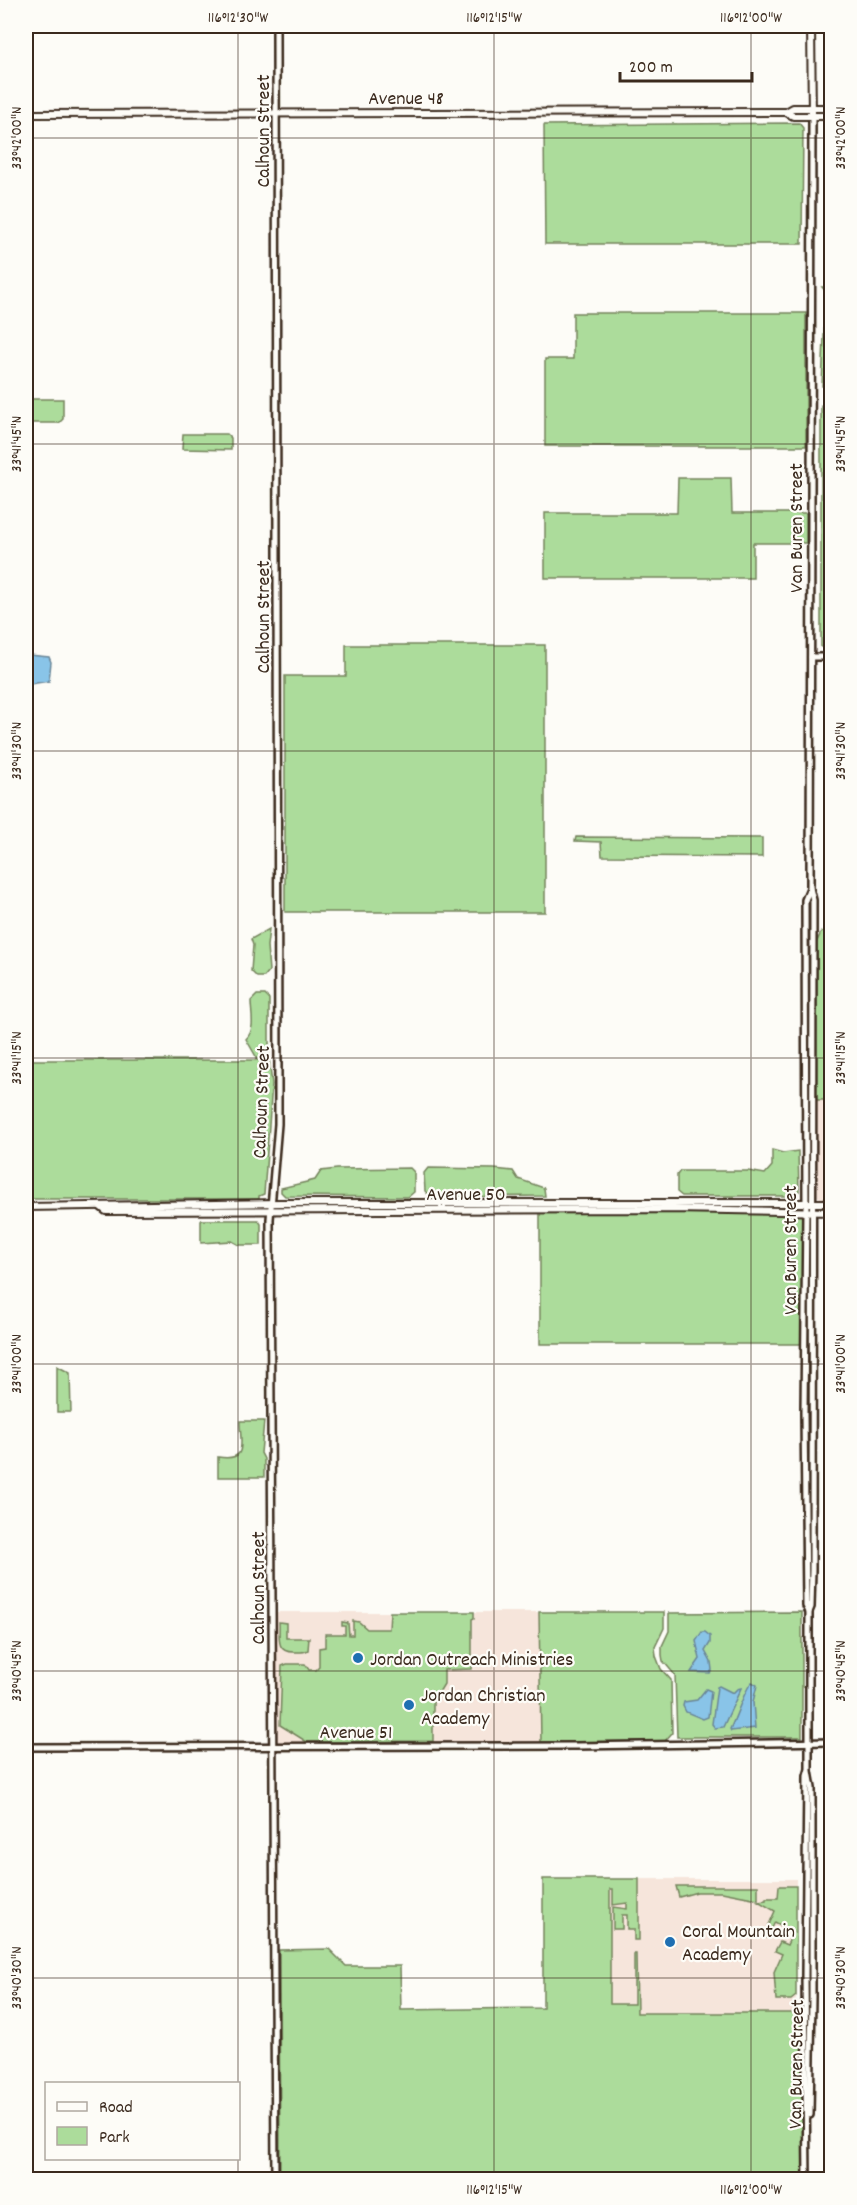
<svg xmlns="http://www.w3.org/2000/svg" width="857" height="2205" font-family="Dekko,sans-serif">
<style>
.built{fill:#f6e5db}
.green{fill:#acdc9b;stroke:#74835c;stroke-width:1.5}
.water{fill:#89c4e8;stroke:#6a8697;stroke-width:1.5}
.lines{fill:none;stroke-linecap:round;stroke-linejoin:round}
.tertiary-casing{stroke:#3b2a1e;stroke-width:10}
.secondary-casing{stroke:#3b2a1e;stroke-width:10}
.tertiary{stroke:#fdfcf7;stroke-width:5}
.secondary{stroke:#fdfcf7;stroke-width:6}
.ticks{fill:none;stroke:#3b2a1e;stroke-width:1.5;stroke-opacity:0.45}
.poi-dot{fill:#1f6fb2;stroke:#fdfcf7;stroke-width:2}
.labels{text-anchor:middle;stroke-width:4.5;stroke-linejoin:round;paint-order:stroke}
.street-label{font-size:20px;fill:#3b2a1e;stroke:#fdfcf7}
.poi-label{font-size:20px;fill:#3b2a1e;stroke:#fdfcf7;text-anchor:start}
.neatline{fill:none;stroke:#3b2a1e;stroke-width:2}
.ticks-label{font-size:15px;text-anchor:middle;fill:#3b2a1e}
</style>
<rect width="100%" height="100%" fill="#fdfcf7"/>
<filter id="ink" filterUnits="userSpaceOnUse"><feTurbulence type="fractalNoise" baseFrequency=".0167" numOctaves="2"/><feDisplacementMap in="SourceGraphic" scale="12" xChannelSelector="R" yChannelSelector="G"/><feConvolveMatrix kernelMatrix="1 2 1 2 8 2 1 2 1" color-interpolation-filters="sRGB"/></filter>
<g filter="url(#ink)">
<g class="built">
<path d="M815 1100H831V1199H821L815 1194Z"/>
<path d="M277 1612H539L541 1742H277Z"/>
<rect x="543" y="1879" width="253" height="134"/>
</g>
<g class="green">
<path d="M799 123 803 128 802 244H545L544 125Z"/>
<path d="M822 287H831V386H822L825 312 830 307 826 301 827 293Z"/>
<path d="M573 313H806V446H545V359H573Z"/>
<path d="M26 399H63V419L59 423H26Z"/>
<path d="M821 406H832L831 647H821Z"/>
<path d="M183 434H227L231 438V450L182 449Z"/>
<path d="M678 478H731L732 513H806V543H753V578H545V513H677Z"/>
<path d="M346 645H545V912H285V676H346Z"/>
<path d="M576 837 762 838V857L602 856 601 842 575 841Z"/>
<path d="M269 929 267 946 269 971 264 977H257L251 971 253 945 251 939Z"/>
<path d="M821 932H831V1100H815L816 944Z"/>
<path d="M257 995H265L269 999V1059L272 1084 264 1194 259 1196V1199H26V1060H258L246 1039C256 1029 251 1014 251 1001Z"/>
<path d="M772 1150 783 1153 798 1151 799 1191 791 1196H682L677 1192V1175L680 1171H748L765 1174 772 1166Z"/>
<path d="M410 1168 414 1172V1192L408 1197 285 1196 281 1192V1188L315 1180 321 1171 337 1169Z"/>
<path d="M428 1168 494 1169 513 1171 518 1179 544 1188 545 1196 431 1197 425 1191 424 1173Z"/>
<rect x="540" y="1213" width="262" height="131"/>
<path d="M201 1220H258L261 1224V1245H239L232 1241 201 1243Z"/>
<path d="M57 1366 70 1373 71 1412H57Z"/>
<path d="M240 1421H264L261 1453 264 1459V1477H218V1457C249 1462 240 1443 240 1421Z"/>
<path d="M390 1612H474V1618L472 1619V1669L444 1670V1684L433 1702V1741L307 1742 280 1725 282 1666 287 1664H305L309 1670H316L319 1667V1648L325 1647V1634H345V1626H342V1622L348 1623 349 1635H353V1621L359 1622 367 1629H389Z"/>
<path d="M539 1612H664V1628L655 1647 656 1656 661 1669 671 1680 672 1733 665 1741 541 1742Z"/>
<path d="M802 1612V1737H677L675 1675 663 1661 662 1655V1646L669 1631V1613Z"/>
<path d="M279 1622 286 1623V1638H309L308 1650C303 1653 299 1652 293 1652 275 1652 280 1636 279 1622Z"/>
<path d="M543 1879H639V1940H634V1929H627V1915H622V1929H613V1907L627 1909V1903L613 1905V1889H610V2004H634V1954H636L637 2013H796L801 2017 804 2027 805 2179H280L279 1950 329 1949 346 1966H400L401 2010 543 2008Z"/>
<path d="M676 1886H758V1899L722 1892H697L679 1897Z"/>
<path d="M779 1886H796V1996L791 2000H776L774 1972 782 1954 775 1951 780 1942 787 1945 793 1932 775 1922 767 1938 764 1936 775 1911 758 1901 766 1900V1898H778Z"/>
</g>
<g class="water">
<path d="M29 655 49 657 51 662 49 681 30 684 26 682V657Z"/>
<path d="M702 1632H705L710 1636V1643L705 1651 711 1662 712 1670 710 1673 691 1672 700 1659 696 1641Z"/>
<path d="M752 1682 757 1685 753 1702 755 1728 731 1731 730 1729C736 1718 745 1688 752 1682Z"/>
<path d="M719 1686 733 1693 737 1689 741 1688 723 1727 715 1728 712 1724 717 1687Z"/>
<path d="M706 1689 711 1691 708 1717 703 1719 686 1712 683 1706 684 1702 697 1700Z"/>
</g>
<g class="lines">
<defs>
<g id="tertiary">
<path d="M811 657H832"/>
<path d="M809 1612 811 1607 812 1570 813 900 810 888 812 116"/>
<path d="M26 1747 577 1746 832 1742"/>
<path d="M809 1771 812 1788V1997L810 2115"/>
<path d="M275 2180 270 1219 278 1124V1094L276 26"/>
<path d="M807 2180 805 1975 807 1776 809 1769V1612L806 1606 804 1413 806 1210 805 900 810 888"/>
</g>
<g id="secondary">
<path d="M811 26 812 116"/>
<path d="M786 112 793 108H832"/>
<path d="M26 114 786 112 793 116H832"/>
<path d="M26 1207 281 1203H832"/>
<path d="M101 1207 106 1211 673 1209 832 1212"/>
</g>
</defs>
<use href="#tertiary" class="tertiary-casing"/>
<use href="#secondary" class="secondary-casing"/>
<use href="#tertiary" class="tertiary"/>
<use href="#secondary" class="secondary"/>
</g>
</g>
<path class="ticks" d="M238 26V2084M494 26V2180M751 26V2180M26 138H832M26 444H832M26 751H832M26 1058H832M26 1364H832M26 1671H832M26 1978H832M238 2158V2180"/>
<g class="poi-dot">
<circle cx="358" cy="1658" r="6"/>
<circle cx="409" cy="1705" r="6"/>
<circle cx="670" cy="1942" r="6"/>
</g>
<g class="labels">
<g class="street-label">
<text x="406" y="104">Avenue 48</text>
<text transform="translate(262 131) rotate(-90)" y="7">Calhoun Street</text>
<text transform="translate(795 528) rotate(-90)" y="7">Van Buren Street</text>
<text transform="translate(262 617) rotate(-90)" y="7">Calhoun Street</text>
<text transform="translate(260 1102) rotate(-88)" y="7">Calhoun Street</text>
<text x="466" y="1200">Avenue 50</text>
<text transform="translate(789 1250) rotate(-90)" y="7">Van Buren Street</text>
<text transform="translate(257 1588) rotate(-90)" y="7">Calhoun Street</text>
<text x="356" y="1738">Avenue 51</text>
<text transform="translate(795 2064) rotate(-89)" y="7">Van Buren Street</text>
</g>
<g class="poi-label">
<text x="370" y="1665">Jordan Outreach Ministries</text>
<text x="421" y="1701">Jordan Christian<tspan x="421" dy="23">Academy</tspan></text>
<text x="682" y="1937">Coral Mountain<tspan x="682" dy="23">Academy</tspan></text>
</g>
</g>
<rect width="857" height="2205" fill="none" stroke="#fdfcf7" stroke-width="66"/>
<rect x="45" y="2082" width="195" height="78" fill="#fdfcf7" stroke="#afa8a0" stroke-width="1.5"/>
<rect x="57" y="2102" width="30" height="9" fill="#fdfcf7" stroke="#afa8a0" stroke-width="1.5"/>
<text x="99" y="2112" font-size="18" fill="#3b2a1e">Road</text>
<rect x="57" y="2127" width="30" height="18" fill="#acdc9b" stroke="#afa8a0" stroke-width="1.5"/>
<text x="99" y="2142" font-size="18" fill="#3b2a1e">Park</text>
<path d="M620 72v9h132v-9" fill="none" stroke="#3b2a1e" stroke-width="3"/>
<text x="629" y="72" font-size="18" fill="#3b2a1e" stroke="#fdfcf7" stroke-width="4.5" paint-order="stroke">200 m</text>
<rect x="33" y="33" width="791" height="2139" class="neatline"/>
<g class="ticks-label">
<text x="238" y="22">116°12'30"W</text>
<text x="494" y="22">116°12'15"W</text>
<text x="751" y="22">116°12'00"W</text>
<text transform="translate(16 138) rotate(-90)" y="5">33°42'00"N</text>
<text transform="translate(840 138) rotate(-90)" y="5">33°42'00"N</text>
<text transform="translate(16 444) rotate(-90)" y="5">33°41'45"N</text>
<text transform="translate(840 444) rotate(-90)" y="5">33°41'45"N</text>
<text transform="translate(16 751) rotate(-90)" y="5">33°41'30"N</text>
<text transform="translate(840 751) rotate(-90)" y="5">33°41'30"N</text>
<text transform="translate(16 1058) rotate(-90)" y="5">33°41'15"N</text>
<text transform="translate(840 1058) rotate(-90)" y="5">33°41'15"N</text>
<text transform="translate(16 1364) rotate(-90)" y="5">33°41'00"N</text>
<text transform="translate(840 1364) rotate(-90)" y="5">33°41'00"N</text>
<text transform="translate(16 1671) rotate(-90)" y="5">33°40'45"N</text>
<text transform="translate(840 1671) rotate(-90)" y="5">33°40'45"N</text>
<text transform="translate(16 1978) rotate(-90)" y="5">33°40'30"N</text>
<text transform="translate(840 1978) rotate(-90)" y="5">33°40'30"N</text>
<text x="494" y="2194">116°12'15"W</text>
<text x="751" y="2194">116°12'00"W</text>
</g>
</svg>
